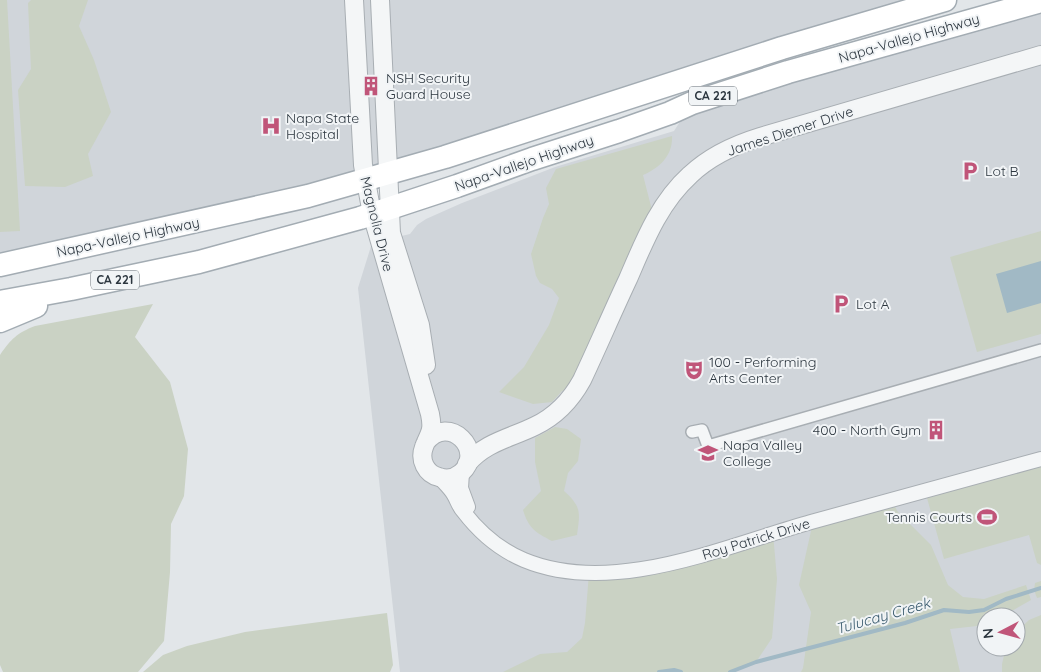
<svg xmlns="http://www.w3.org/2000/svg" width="1041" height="672" font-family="Quicksand,sans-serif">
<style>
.built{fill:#d0d5da;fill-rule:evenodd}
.green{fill:#cad2c4}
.water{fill:#a1b9c5}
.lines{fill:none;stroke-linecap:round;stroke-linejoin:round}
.stream{stroke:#a1b9c5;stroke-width:4}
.pedestrian-casing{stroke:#a8aeb3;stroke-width:14}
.minor-casing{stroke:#a8aeb3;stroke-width:16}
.tertiary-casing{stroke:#a8aeb3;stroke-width:20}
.primary-casing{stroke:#a3acb3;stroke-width:25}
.pedestrian{stroke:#f4f6f7;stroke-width:11}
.minor{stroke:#f4f6f7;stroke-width:14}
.tertiary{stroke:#f4f6f7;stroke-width:18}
.primary{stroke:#fff;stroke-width:22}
.labels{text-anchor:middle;stroke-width:4;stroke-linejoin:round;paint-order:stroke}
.shield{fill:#f1f4f6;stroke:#676f76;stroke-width:1}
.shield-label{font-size:12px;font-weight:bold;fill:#2c363f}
.street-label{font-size:14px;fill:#2c363f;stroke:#f1f4f6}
.poi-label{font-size:14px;fill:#2c363f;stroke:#f1f4f6;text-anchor:start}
.water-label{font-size:15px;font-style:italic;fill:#3a5b6e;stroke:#f1f4f6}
</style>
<rect width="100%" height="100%" fill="#e2e6e9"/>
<g class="built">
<path d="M0 0H945L445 157 0 257Z"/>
<path d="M1041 1V672H400L358 288 372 243 410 234 417 225 426 219 462 203 555 167 674 131 692 103ZM986 617H1016V647H986Z"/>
</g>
<g class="green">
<path d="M0 0H7L20 231 0 232Z"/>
<path d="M31 0H88L79 26 94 60 111 112 88 154 93 176 65 187 25 186 18 90 31 69 28 3Z"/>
<path d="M672 136C673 155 660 168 643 175L655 222 577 388 562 391 552 402 533 404 499 392 524 367 549 325 559 298 552 289 540 283 536 276 531 254 543 218 549 204 546 188 556 169Z"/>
<path d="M1041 231V334L977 352 950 257Z"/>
<path d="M153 304 135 337 170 382 188 449 184 496 171 524 170 572 164 641 138 672H3L0 665V355C11 339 17 333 35 326Z"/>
<path d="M555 427 567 429 581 439 578 461 568 473 564 491C582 507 580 513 577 535L552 541C535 532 529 529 523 510L541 491 535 462V438Z"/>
<path d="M1041 465V565L1037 563 1029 535 944 559 927 498Z"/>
<path d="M891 500 898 512 931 545 948 585 963 597 984 599 1026 585 1031 600 1010 612 1004 617H986V625L950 629 960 672H801L803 668 811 612 799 585 813 522Z"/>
<path d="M773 533 777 579 772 638 756 662 730 672H503L540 654 567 652 582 638 585 623 589 573H606Z"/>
<path d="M1041 581V597L1037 598 1034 590 1035 583Z"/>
<path d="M387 613 393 665 390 672H143L163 655 187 646 245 632Z"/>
<path d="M1041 615V672H1002V664L1006 647H1016V632L1029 620Z"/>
</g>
<path class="water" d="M1041 261V303L1007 313 996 274Z"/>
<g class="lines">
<g class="stream">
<path d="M659 672 674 670 681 672"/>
<path d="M730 672 756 662 905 623 944 610 969 612 984 610 1006 599 1041 588"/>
</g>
<defs>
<path id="pedestrian" d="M692 432 702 430 708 446 1041 350"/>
<g id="minor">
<path d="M462 472 461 488 468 507"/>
<path d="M439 477C444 483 450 488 454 495 457 500 459 507 463 511 479 532 500 550 524 560 613 597 725 546 811 522 888 501 965 480 1041 459"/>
</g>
<g id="tertiary">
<path d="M354 0 363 165 372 214 430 414C431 419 432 424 431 429 430 435 426 441 424 447 419 460 426 474 439 477 447 480 455 478 461 473 486 451 449 413 426 442"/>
<path d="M380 0 391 233 420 325 426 365"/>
<path d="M467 464C485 442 511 438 535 426 556 416 571 400 582 380 598 346 612 313 628 279 644 242 659 203 690 175 710 156 734 145 760 137L1041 55"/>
</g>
<g id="primary">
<path d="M0 265 308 196 445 157 782 48 945 0"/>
<path d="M0 302 71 289 199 262 360 218 457 186 532 159 619 131 670 113 692 103 788 72 1041 1"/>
<path d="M0 321 36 306"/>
</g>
</defs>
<use href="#pedestrian" class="pedestrian-casing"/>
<use href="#minor" class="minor-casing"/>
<use href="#tertiary" class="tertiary-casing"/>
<use href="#primary" class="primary-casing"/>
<use href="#pedestrian" class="pedestrian"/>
<use href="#minor" class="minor"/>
<use href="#tertiary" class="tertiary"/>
<use href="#primary" class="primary"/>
</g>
<defs>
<symbol id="building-bare" viewBox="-9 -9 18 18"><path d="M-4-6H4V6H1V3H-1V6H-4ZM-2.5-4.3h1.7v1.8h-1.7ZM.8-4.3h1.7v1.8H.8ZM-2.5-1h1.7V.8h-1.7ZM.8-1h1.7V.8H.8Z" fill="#c05579" stroke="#f1f4f6" stroke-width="2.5" paint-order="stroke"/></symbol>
<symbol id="hospital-bare" viewBox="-9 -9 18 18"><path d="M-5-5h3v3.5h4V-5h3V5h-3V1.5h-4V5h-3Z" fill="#c05579" stroke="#f1f4f6" stroke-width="2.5" paint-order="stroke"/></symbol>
<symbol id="parking-bare" viewBox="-9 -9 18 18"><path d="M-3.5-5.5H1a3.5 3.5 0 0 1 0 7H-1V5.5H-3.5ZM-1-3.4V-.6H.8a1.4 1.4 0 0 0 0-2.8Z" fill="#c05579" stroke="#f1f4f6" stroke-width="2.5" paint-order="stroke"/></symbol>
<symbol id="theatre-bare" viewBox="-9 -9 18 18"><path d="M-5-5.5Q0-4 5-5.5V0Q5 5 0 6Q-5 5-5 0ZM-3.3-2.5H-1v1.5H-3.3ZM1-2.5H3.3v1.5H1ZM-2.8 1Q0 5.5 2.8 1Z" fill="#c05579" stroke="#f1f4f6" stroke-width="2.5" paint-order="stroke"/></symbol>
<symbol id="university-bare" viewBox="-9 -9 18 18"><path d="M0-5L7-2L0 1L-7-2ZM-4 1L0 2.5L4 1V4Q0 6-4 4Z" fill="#c05579" stroke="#f1f4f6" stroke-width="2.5" paint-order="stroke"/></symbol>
<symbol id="stadium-bare" viewBox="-9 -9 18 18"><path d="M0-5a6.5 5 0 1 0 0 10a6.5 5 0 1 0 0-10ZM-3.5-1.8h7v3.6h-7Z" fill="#c05579" stroke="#f1f4f6" stroke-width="2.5" paint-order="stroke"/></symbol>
</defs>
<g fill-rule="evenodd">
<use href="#building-bare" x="357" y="72" width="28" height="28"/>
<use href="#hospital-bare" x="257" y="112" width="28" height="28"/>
<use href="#parking-bare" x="956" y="157" width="28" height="28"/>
<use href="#parking-bare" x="827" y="290" width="28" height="28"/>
<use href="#theatre-bare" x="680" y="356" width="28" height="28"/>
<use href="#building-bare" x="922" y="416" width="28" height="28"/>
<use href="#university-bare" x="694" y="439" width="28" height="28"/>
<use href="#stadium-bare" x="973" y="503" width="28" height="28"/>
</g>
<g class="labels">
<g class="shield">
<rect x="689" y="86.5" width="48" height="19" rx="4"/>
<rect x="91" y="270.5" width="48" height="19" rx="4"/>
</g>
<g class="shield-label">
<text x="713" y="100">CA 221</text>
<text x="115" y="284">CA 221</text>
</g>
<g class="street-label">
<text transform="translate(909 38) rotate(-16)" y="5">Napa-Vallejo Highway</text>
<text transform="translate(790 131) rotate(-18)" y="5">James Diemer Drive</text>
<text transform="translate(524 163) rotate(-19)" y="5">Napa-Vallejo Highway</text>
<text transform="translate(377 224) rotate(76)" y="5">Magnolia Drive</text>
<text transform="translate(128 237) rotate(-12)" y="5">Napa-Vallejo Highway</text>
<text transform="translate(756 539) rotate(-17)" y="5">Roy Patrick Drive</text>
</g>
<g class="poi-label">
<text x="386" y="83">NSH Security<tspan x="386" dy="16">Guard House</tspan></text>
<text x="286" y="123">Napa State<tspan x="286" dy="16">Hospital</tspan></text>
<text x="985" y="176">Lot B</text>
<text x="856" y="309">Lot A</text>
<text x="709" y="367">100 - Performing<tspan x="709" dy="16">Arts Center</tspan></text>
<text x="921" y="435" text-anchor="end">400 - North Gym</text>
<text x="723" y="450">Napa Valley<tspan x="723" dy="16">College</tspan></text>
<text x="972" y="522" text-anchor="end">Tennis Courts</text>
</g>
<g class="water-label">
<text transform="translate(883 616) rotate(-16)" y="5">Tulucay Creek</text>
</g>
</g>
<g transform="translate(1001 632) rotate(264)"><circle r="24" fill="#f1f4f6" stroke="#a2a8ad"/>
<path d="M0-4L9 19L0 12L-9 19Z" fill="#c05579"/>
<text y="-8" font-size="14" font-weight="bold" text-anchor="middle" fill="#2c363f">N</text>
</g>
</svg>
